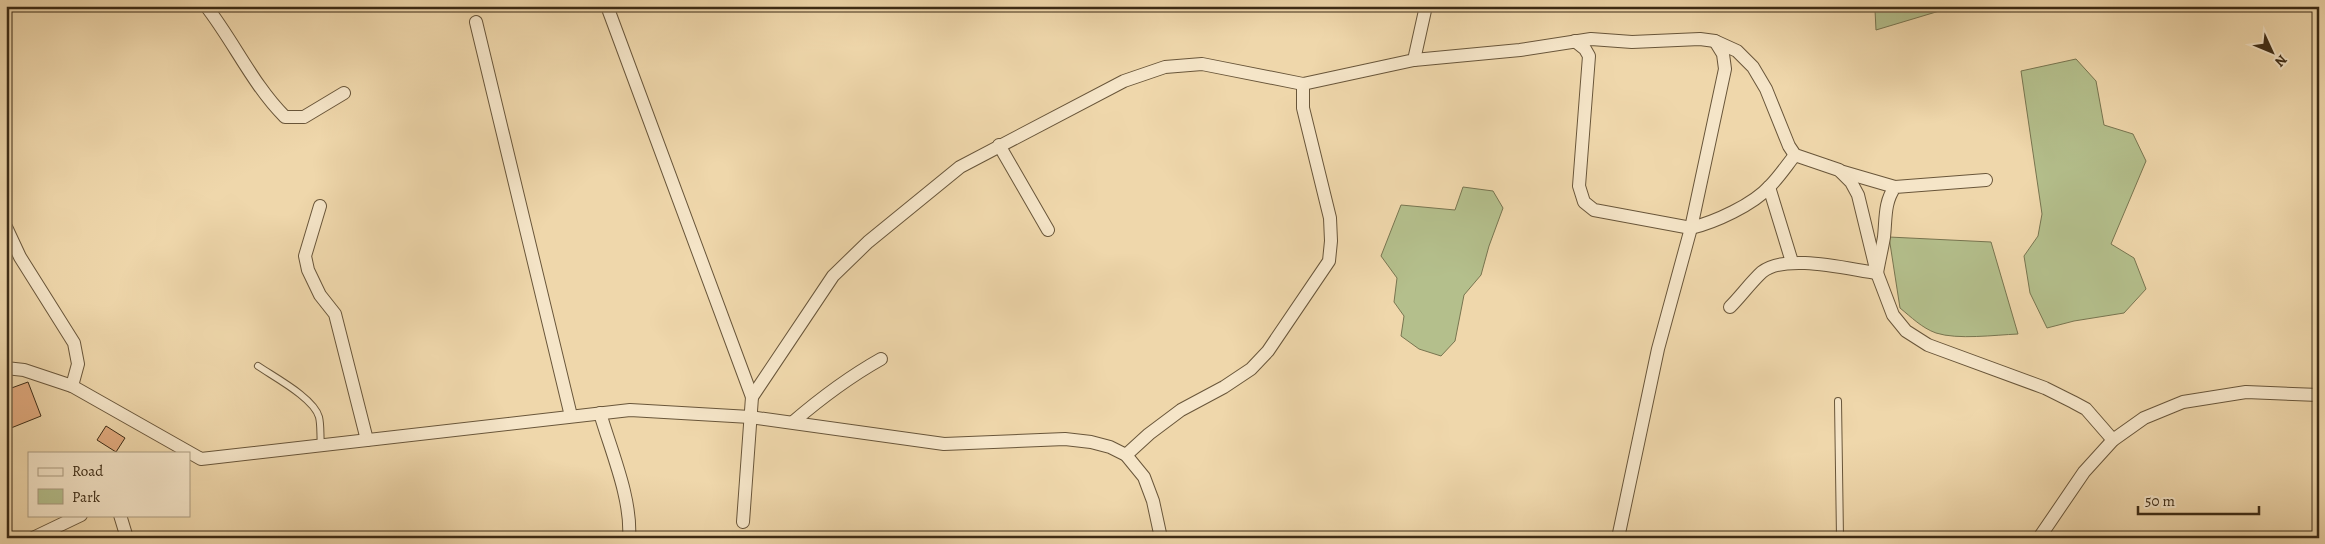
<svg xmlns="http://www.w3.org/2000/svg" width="2325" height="544" font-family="Alegreya,serif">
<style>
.green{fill:#b4bf8c;stroke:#787550}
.building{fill:#e1aa7e;stroke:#3c2b15}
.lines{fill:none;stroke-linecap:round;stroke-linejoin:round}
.service-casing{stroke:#69563a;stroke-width:8}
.minor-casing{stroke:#69563a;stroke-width:14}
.service{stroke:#f5e5c8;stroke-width:6}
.minor{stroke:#f5e5c8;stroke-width:12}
</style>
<rect width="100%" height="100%" fill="#efd7ab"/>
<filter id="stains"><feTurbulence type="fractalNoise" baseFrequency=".004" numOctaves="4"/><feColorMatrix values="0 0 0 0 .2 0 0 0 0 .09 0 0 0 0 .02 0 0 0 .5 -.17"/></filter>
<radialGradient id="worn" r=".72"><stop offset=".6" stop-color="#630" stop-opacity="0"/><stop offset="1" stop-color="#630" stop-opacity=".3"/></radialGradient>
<g class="green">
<path d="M1887 6H1956L1876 30 1875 10Z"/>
<path d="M2076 59 2096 81 2104 125 2133 134 2146 161 2111 244 2134 258 2146 289 2124 313 2074 321 2047 328 2030 293 2024 256 2038 236 2042 214 2021 71Z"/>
<path d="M1463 187 1493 191 1503 208 1489 246 1481 275 1464 295 1455 341 1441 356 1419 349 1401 336 1404 316 1394 302 1397 278 1381 256 1401 205 1455 210Z"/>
<path d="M1889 237 1991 242 2018 334C1994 335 1958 340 1936 333 1922 328 1911 317 1900 308Z"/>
</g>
<g class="building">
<path d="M28 382 41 416 11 428 6 415V390Z"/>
<path d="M106 426 125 438 116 452 97 440Z"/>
</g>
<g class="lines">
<defs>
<g id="service">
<path d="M258 366C274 377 314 398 319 417 321 425 320 436 321 445"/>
<path d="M1838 401 1840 538"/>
</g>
<g id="minor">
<path d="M206 6C234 42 253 85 285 117H304L344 93"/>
<path d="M607 6 752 397"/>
<path d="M476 22 571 416"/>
<path d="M1575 41 1585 49 1589 56 1579 186 1584 202 1594 210 1691 228C1715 222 1753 205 1770 186 1779 177 1787 165 1795 155"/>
<path d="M1414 60 1520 50 1591 39 1632 42 1700 39 1715 41 1737 51 1753 67 1766 89 1789 146 1795 155 1839 170 1851 182 1858 195 1877 273 1893 315 1906 331 1928 345 2045 388 2073 402 2086 409 2113 440"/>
<path d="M999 145 1048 230"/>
<path d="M1840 171 1895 187"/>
<path d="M1769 187 1792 262"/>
<path d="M320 206 305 256 308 270 320 295 335 314 367 440"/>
<path d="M6 227 20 257 74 343 78 364 72 386"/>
<path d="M1730 307C1741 296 1751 282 1762 272 1786 253 1847 269 1877 273 1879 261 1882 249 1884 237 1886 219 1884 202 1895 187L1986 180"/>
<path d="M6 368 24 370 72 386 201 459 630 410 750 417 944 444 1065 439 1091 442 1110 447 1126 455 1144 477 1153 501 1161 538"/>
<path d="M600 413C611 451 632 499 629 538"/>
<path d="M793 422C821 398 849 377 881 359"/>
<path d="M1126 455 1149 434 1181 410 1224 387 1251 369 1268 351 1329 261 1331 241 1330 218 1303 108V84"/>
<path d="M120 515 127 538"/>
<path d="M743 522 752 397 833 276 868 242 960 167 1124 81 1165 67 1202 64 1303 84 1414 60 1426 6"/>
<path d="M33 538 81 515"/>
<path d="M1618 538 1658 349 1691 228 1725 69 1723 54 1715 41"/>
<path d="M2039 538 2084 472 2113 440 2144 418 2183 402 2246 392 2319 395"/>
</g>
</defs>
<use href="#service" class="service-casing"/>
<use href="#minor" class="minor-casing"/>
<use href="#service" class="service"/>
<use href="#minor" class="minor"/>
</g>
<rect width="2325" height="544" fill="none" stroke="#efd7ab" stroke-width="25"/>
<rect x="8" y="8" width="2310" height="529" fill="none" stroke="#3c2b15" stroke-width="2.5"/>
<rect x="12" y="12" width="2300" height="519" fill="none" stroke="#3c2b15"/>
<rect x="28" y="452" width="162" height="65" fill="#f5e5c8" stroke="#ab9b80"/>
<rect x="38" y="468" width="25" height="8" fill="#f5e5c8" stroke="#ab9b80"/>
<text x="72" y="476" font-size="15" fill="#3c2b15">Road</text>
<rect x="38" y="489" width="25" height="15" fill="#b4bf8c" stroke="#ab9b80"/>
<text x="72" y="502" font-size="15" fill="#3c2b15">Park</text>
<g transform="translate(2272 52) rotate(134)" stroke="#f5e5c8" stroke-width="4" paint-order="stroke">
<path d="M0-4L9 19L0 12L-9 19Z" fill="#3c2b15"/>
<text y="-8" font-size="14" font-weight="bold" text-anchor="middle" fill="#3c2b15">N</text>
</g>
<path d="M2138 506v8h121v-8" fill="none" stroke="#3c2b15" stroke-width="2.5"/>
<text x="2145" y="506" font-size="15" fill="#3c2b15" stroke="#f5e5c8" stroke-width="4" paint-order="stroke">50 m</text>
<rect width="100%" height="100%" filter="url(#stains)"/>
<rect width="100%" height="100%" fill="url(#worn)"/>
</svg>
